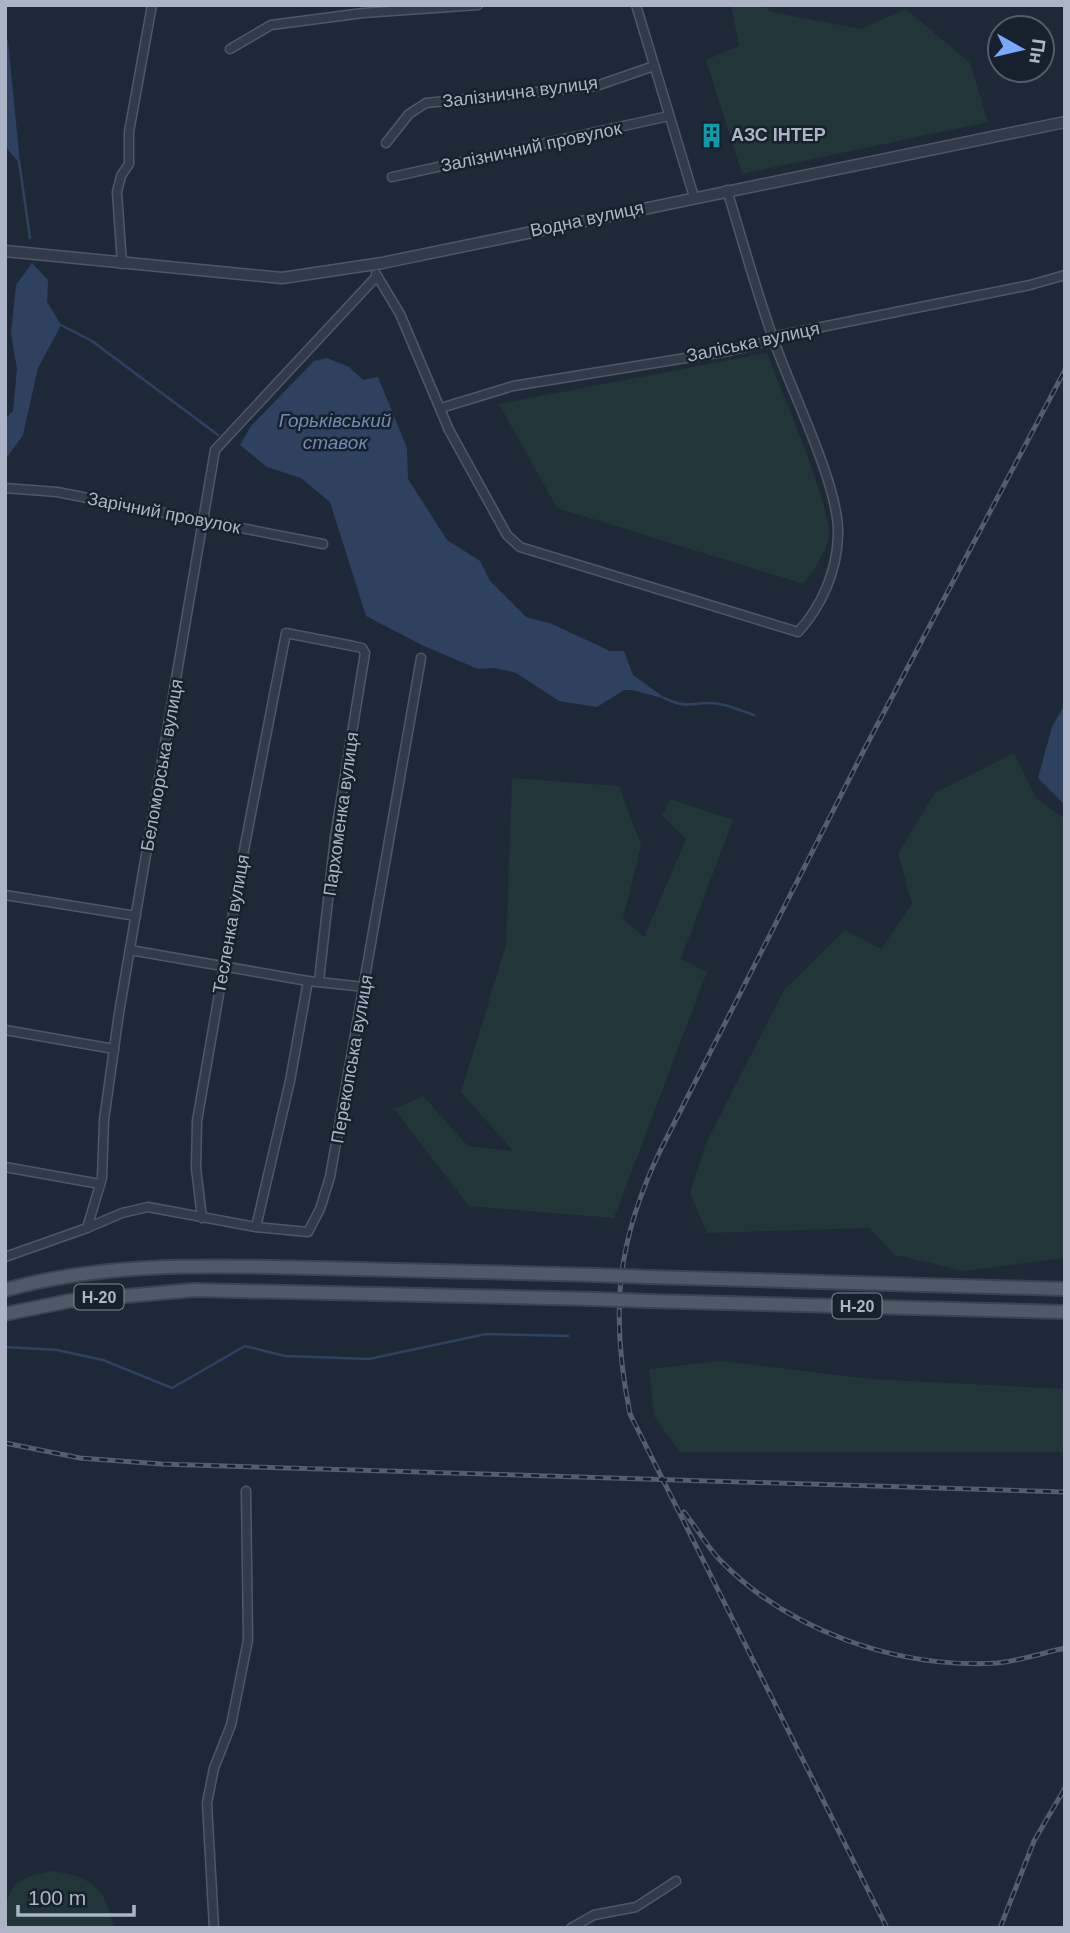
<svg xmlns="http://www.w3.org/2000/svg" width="1070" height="1933" font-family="Helvetica,sans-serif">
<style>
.green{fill:#203639}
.water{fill:#2e425f}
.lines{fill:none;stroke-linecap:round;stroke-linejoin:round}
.stream{stroke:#2e425f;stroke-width:2.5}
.minor-casing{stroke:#4f5867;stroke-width:11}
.tertiary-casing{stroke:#4f5867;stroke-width:13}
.primary-casing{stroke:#3b4452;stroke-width:16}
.minor{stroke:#313b49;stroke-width:8}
.tertiary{stroke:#313b49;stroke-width:10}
.primary{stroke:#4f5a69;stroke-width:12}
.rail-casing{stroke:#535f70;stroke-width:5}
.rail{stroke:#17202d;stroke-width:2.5;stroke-dasharray:8;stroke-linecap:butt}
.primary-bridge-casing{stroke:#3b4452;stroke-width:16;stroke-linecap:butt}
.primary-bridge{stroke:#4f5a69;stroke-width:12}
.labels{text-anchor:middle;stroke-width:5;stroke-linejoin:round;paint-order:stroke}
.shield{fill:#17202d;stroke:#7f8898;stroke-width:2}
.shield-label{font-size:16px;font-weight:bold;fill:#abb5c6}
.street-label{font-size:18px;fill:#abb5c6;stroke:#17202d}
.poi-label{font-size:18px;font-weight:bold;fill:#abb5c6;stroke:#17202d;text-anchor:start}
.water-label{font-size:19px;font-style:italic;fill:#718bb2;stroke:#17202d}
</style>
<rect width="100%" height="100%" fill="#1e2938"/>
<g class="green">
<path d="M731 5H763L771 12 861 29 906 9 970 63 988 122 742 174 706 60 739 46Z"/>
<path d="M767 353C779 384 833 511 829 536 826 553 813 570 804 584L557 508 499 404Z"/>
<path d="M1014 753 1036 798 1065 819V1258L964 1271 895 1255 869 1228 707 1233 690 1193 705 1145 784 990 845 930 881 949 912 904 898 853 935 793Z"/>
<path d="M512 778 619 786 641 845 623 919 644 937 686 839 662 815 671 799 733 820 681 959 707 972 614 1218 469 1206 394 1109 423 1096 468 1146 513 1151 461 1092 506 945Z"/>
<path d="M721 1361 871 1379 1065 1389V1452H680L654 1416 649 1369Z"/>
<path d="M52 1871C93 1877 105 1888 114 1928H5C5 1889 11 1878 52 1871Z"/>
</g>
<g class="water">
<path d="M5 34 8 41 20 164 5 146Z"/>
<path d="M32 263 48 280 47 302 61 325 38 368 23 435 5 460V419L13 411 17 369 11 333 16 285Z"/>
<path d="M327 358 349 367 363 380 378 377 407 448 408 479 447 540 480 561 490 581 526 617 552 624 610 651H624L633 675 666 699 632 690H624L597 707 559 701 516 673 495 668 478 669 422 645 366 616 330 502 301 478 267 467 240 445 251 426 314 361Z"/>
<path d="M1065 704V805L1038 778 1052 727Z"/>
</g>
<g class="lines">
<g class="stream">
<path d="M19 161 30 238"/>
<path d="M57 323 92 341 218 435"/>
<path d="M664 698C685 707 685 705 706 703 722 702 739 710 754 715"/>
<path d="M5 1347 57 1350 103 1360 172 1388 245 1346 285 1356 369 1359 486 1334 568 1336"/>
</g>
<defs>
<g id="minor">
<path d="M636 5 694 197"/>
<path d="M230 49 271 25 363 13 478 5"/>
<path d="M386 143 409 114 426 103 596 86 654 66"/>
<path d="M392 177 669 116"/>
<path d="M122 264 117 192 121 176 129 164V132L152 5"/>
<path d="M376 274 400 314 449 430 507 535 520 547 798 632C822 606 837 571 838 535 840 486 790 389 773 338 756 290 742 239 727 190"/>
<path d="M441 408 513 386 729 351 761 343 772 337 1030 285 1065 275"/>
<path d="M5 488 57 492 323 544"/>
<path d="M5 895 136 916"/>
<path d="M130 950 308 981 365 987"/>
<path d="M5 1030 114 1049"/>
<path d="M5 1167 100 1184"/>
<path d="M202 1218 196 1168 197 1121 244 850 286 633 353 646 362 648 365 653 335 837 319 981"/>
<path d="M256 1227 290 1081 308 981"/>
<path d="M87 1228 122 1213 148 1207 256 1227 308 1232 320 1209 330 1177 421 658"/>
<path d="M5 1257 87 1228 102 1178 104 1120 119 1013 215 450 377 276"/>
<path d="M214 1928 207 1803 214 1768 231 1725 248 1640 246 1491"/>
<path d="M571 1928 594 1915 636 1907 676 1881"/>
</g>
<path id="tertiary" d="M5 251 282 278 382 263 1065 122"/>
<g id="primary">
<path d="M650 1277 1065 1289"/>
<path d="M5 1290C107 1261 213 1266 318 1268 410 1270 503 1273 595 1275"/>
<path d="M649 1301 1065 1312"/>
<path d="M5 1314 69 1301 194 1290 595 1299"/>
</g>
</defs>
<use href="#minor" class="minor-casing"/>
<use href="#tertiary" class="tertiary-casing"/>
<use href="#primary" class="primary-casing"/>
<use href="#minor" class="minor"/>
<use href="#tertiary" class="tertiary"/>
<use href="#primary" class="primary"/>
<defs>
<g id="rail">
<path d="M5 1443 80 1458 161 1464 1065 1492"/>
<path d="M684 1512C696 1527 706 1545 719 1559 788 1631 898 1669 997 1663 1019 1661 1043 1653 1065 1648"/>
<path d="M887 1928 630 1414C610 1314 616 1243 660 1151L864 750 1065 370"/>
<path d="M1000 1928 1034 1841 1065 1788"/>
</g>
</defs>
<use href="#rail" class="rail-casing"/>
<use href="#rail" class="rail"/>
<defs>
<g id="primary-bridge">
<path d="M595 1275 650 1277"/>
<path d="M595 1299 649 1301"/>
</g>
</defs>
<use href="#primary-bridge" class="primary-bridge-casing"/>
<use href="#primary-bridge" class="primary-bridge"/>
</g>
<defs>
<symbol id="building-bare" viewBox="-9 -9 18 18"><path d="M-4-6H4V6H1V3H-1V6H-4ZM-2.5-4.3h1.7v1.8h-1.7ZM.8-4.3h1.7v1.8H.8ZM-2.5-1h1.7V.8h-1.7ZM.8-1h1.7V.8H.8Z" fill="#0f9aa8" stroke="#17202d" stroke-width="2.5" paint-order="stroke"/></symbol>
</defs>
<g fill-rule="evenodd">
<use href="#building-bare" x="694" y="118" width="35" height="35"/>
</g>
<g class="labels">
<g class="shield">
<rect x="74.5" y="1284.5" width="49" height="25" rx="5"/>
<rect x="832.5" y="1293.5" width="49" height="25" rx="5"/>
</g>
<g class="shield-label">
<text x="99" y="1303">Н-20</text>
<text x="857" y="1312">Н-20</text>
</g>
<g class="street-label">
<text transform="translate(520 92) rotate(-7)" y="6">Залізнична вулиця</text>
<text transform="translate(531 147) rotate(-12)" y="6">Залізничний провулок</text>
<text transform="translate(587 219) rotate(-12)" y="6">Водна вулиця</text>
<text transform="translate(753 342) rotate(-12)" y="6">Заліська вулиця</text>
<text transform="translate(164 513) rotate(11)" y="6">Зарічний провулок</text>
<text transform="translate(162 765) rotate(-80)" y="6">Беломорська вулиця</text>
<text transform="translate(341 814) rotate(-82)" y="6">Пархоменка вулиця</text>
<text transform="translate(231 924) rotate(-80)" y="6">Тесленка вулиця</text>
<text transform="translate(352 1059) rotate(-80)" y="6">Перекопська вулиця</text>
</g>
<g class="poi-label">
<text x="731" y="141">АЗС ІНТЕР</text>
</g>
<g class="water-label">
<text x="335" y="427">Горьківський<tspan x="335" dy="22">ставок</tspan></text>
</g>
</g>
<rect width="1070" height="1933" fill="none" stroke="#abb5c6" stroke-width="14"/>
<g transform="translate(1021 49) rotate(98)"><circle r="33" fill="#17202d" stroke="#525c6a" stroke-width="2"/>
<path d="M0-5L12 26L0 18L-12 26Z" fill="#77aaff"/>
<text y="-10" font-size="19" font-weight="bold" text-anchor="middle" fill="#abb5c6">Пн</text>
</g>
<path d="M18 1905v10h116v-10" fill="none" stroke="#abb5c6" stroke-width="3.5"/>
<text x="28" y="1905" font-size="21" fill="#abb5c6" stroke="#17202d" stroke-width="5" paint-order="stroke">100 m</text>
</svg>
